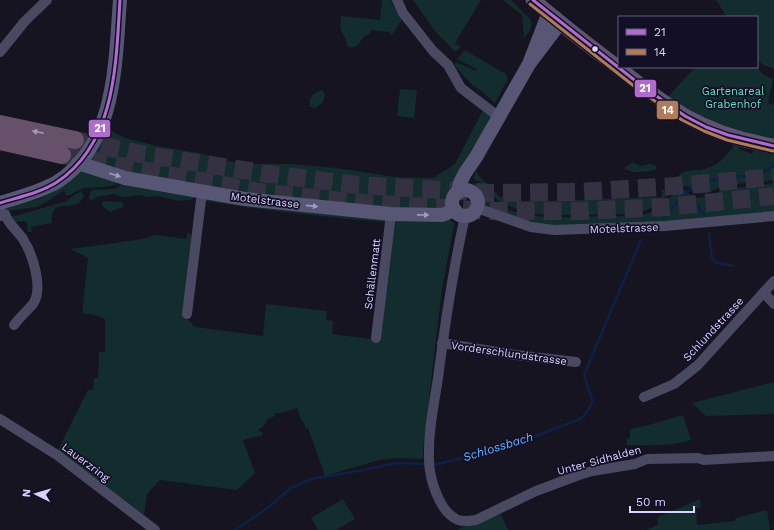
<svg xmlns="http://www.w3.org/2000/svg" width="774" height="530" font-family="'Work Sans',sans-serif">
<style>
.green{fill:#132c2d}
.lines{fill:none;stroke-linecap:round;stroke-linejoin:round}
.stream{stroke:#0d2144;stroke-width:2.5}
.highway-tunnel{stroke:#333142;stroke-width:18;stroke-dasharray:18 9;stroke-linecap:butt}
.street{stroke:#4a4962;stroke-width:10}
.secondary{stroke:#575674;stroke-width:14}
.primary{stroke:#5e5373;stroke-width:15}
.highway{stroke:#67516a;stroke-width:18}
.bus-1-casing{stroke:#130f26;stroke-width:6}
.bus-2-casing{stroke:#130f26;stroke-width:6}
.bus-1{stroke:#b06ccc;stroke-width:3}
.bus-2{stroke:#b07c57;stroke-width:3}
.oneway{fill:#a699bc}
.oneway2{fill:#9e9bc0}
.bus-dot{fill:#d9d4ff;stroke:#130f26;stroke-width:1.5}
.labels{text-anchor:middle;stroke-width:3.5;stroke-linejoin:round;paint-order:stroke}
.park-label{font-size:11px;fill:#5fe0c0;stroke:#130f26}
.street-label{font-size:11px;fill:#d9d4ff;stroke:#130f26}
.water-label{font-size:12px;font-style:italic;fill:#62b6ff;stroke:#130f26}
.line-badge{stroke:#130f26;stroke-width:1.5}
.badge-label{font-size:11px;text-anchor:middle;font-weight:bold;fill:#fff}
</style>
<rect width="100%" height="100%" fill="#161421"/>
<g class="green">
<path d="M382 0H392L391 2 402 19 393 34 390 35V32L371 30 370 33C368 35 366 35 364 37 358 43 359 49 348 47 346 44 347 42 345 38 340 27 340 29 341 16L380 20Z"/>
<path d="M413 0H481L455 43 461 47 455 52 435 31Z"/>
<path d="M503 0H511L530 19C533 27 530 31 524 38L522 15Z"/>
<path d="M716 0H774V69L764 65 757 60V17H727Z"/>
<path d="M465 50 504 73 505 72 508 79 495 103 480 90 472 85 454 65 456 62 476 71 477 69 457 59Z"/>
<path d="M757 66C760 73 765 76 773 79L768 103 774 105V138L742 133 714 123 667 98 695 67Z"/>
<path d="M400 89 417 90 414 118 397 116Z"/>
<path d="M322 90 325 94 323 102 316 108 310 107C307 98 314 92 322 90Z"/>
<path d="M483 110 490 116V119L440 207 436 209C356 207 277 198 198 184 162 178 126 175 92 160L107 124 113 132 125 138 157 146 203 154 227 161 251 164H292L344 169 395 177 433 178 455 164Z"/>
<path d="M733 144 740 146 739 149 752 154 753 150 774 153V180L736 184 719 188 708 193 699 194 687 186 680 187 647 210 634 214 565 215 536 214 501 204 482 183 473 179 476 170 479 176 501 198 506 193 509 194 510 201H544L662 197V190C671 186 676 176 684 172 689 170 695 170 700 170 717 167 723 159 733 147Z"/>
<path d="M633 162 640 166 651 164 656 166V169C652 172 635 173 630 171 628 171 626 169 624 168Z"/>
<path d="M81 170 119 179 116 185 103 187 83 188 67 196 64 190 48 201 37 207 0 212V207C17 205 35 202 51 193 61 187 71 177 81 170Z"/>
<path d="M123 182 196 197 190 200 180 201 157 196 149 197 139 195 124 197 113 194 96 197 93 200 89 199 90 193 92 190 113 189 117 188Z"/>
<path d="M473 183 480 185C486 192 491 203 501 207 532 221 571 217 605 216 620 216 637 218 651 212L680 190H684L691 195 698 198 710 196 723 190 774 183V211L667 222 546 226 527 221 487 207 482 201Z"/>
<path d="M82 191 84 197C72 216 51 193 52 223L31 227 32 232H28L26 221 14 222 11 217 67 201 74 195Z"/>
<path d="M205 198 385 217 386 222C325 218 265 210 205 201Z"/>
<path d="M105 201 121 202 123 203V207L110 212 102 206V202Z"/>
<path d="M447 218 454 223V225L442 289 423 450V459L396 458 379 460 325 476 308 428 306 429 303 421 301 420 297 408C290 410 283 414 275 413V416L268 419 262 428 259 429V431L262 432 263 435 243 440 255 473 237 490 160 480 147 494 144 515 58 450 88 390H93L94 378H98L99 352H105V319L95 315 82 313 88 258 71 249 143 239 155 235 187 239V232L192 236 183 314 195 327 263 336 266 304 327 311 326 320 333 321 332 334 377 340 393 221Z"/>
<path d="M774 382V414L706 416 692 403Z"/>
<path d="M683 415 691 440C669 447 651 445 627 445V439L630 438V429L645 426Z"/>
<path d="M343 499 355 519 336 530H318L311 518Z"/>
<path d="M700 499 701 508H696L697 525 735 521 736 518 767 510 770 530H646L659 524 657 520 658 517Z"/>
<path d="M501 514 508 530H458L462 527Z"/>
</g>
<g class="lines">
<g class="stream">
<path d="M683 197 697 205 704 215"/>
<path d="M663 218C670 211 688 189 696 185 717 174 759 181 774 165"/>
<path d="M709 234 712 258 717 263 733 266"/>
<path d="M432 464H438L510 446 580 419 584 416 593 402 584 375 641 240"/>
<path d="M235 530 270 506 291 488 311 479 364 470 396 463 427 464"/>
</g>
<g class="highway-tunnel">
<path d="M75 140 141 154 262 173 358 185 492 193 578 192 675 186 774 177"/>
<path d="M62 155 260 192 352 202 490 211H580L667 207 774 196"/>
</g>
<g class="street">
<path d="M397 0 403 13 433 51 448 65 461 88 499 117"/>
<path d="M0 52 25 21 47 0"/>
<path d="M477 208 531 227 554 230 665 226 774 216"/>
<path d="M0 216 5 214C8 224 17 230 23 239 32 253 44 288 33 304 27 311 20 317 14 325"/>
<path d="M465 216C453 270 445 323 438 378 434 404 428 432 429 459 429 478 439 512 458 520 464 522 470 521 476 520L536 491 579 475 592 471 635 464 647 459 698 458 704 460 774 456"/>
<path d="M764 293 774 304"/>
<path d="M187 314 202 192"/>
<path d="M376 338 391 214"/>
<path d="M442 343 516 355 576 362"/>
<path d="M644 397 674 384 698 365 774 281"/>
<path d="M0 419 57 455 155 530"/>
</g>
<g class="secondary">
<path d="M78 163 125 178 245 199 391 214 442 215 455 210"/>
<circle cx="465" cy="203" r="13"/>
<path d="M458 192 460 183 465 173 476 157 529 64 546 20 556 18 557 27 529 64"/>
<path d="M0 203C19 197 40 192 57 182 117 144 115 62 120 0"/>
</g>
<path class="primary" d="M533 0C560 23 588 45 616 66 639 84 661 102 685 116 713 132 743 141 774 146"/>
<g class="highway">
<path d="M0 124 75 140"/>
<path d="M0 141 62 155"/>
</g>
<defs>
<g id="bus-1">
<path d="M533 0 642 86 685 116 706 127 728 135 774 146"/>
<path d="M0 203C19 197 40 193 57 182 116 143 116 63 120 0"/>
</g>
<path id="bus-2" d="M530 4 639 90 682 120 704 131 727 140 773 151"/>
</defs>
<use href="#bus-1" class="bus-1-casing"/>
<use href="#bus-2" class="bus-2-casing"/>
<use href="#bus-1" class="bus-1"/>
<use href="#bus-2" class="bus-2"/>
</g>
<defs><path id="oneway-solid" d="M-6-.8H1V-3.2L6.5 0L1 3.2V.8H-6Z"/></defs>
<use class="oneway" href="#oneway-solid" transform="translate(38 132) rotate(-168)"/>
<g class="oneway2">
<use href="#oneway-solid" transform="translate(115 175) rotate(18)"/>
<use href="#oneway-solid" transform="translate(312 206) rotate(6)"/>
<use href="#oneway-solid" transform="translate(423 215) rotate(1)"/>
</g>
<circle class="bus-dot" cx="595" cy="49" r="3.5"/>
<g class="labels">
<g class="park-label">
<text x="733" y="95">Gartenareal<tspan x="733" dy="13">Grabenhof</tspan></text>
</g>
<g class="street-label">
<text transform="translate(265 200) rotate(7)" y="4">Motelstrasse</text>
<text transform="translate(624 228) rotate(-2)" y="4">Motelstrasse</text>
<text transform="translate(372 274) rotate(-83)" y="4">Schällenmatt</text>
<text transform="translate(713 329) rotate(-47)" y="4">Schlundstrasse</text>
<text transform="translate(509 353) rotate(8)" y="4">Vorderschlundstrasse</text>
<text transform="translate(599 460) rotate(-15)" y="4">Unter Sidhalden</text>
<text transform="translate(86 462) rotate(37)" y="4">Lauerzring</text>
</g>
<g class="water-label">
<text transform="translate(498 447) rotate(-17)" y="4">Schlossbach</text>
</g>
</g>
<g class="line-badge">
<rect x="634" y="79" width="23" height="19" rx="4" fill="#b06ccc"/>
<rect x="656" y="100" width="23" height="20" rx="4" fill="#b07c57"/>
<rect x="88" y="119" width="23" height="19" rx="4" fill="#b06ccc"/>
</g>
<g class="badge-label">
<text x="645" y="92">21</text>
<text x="668" y="114">14</text>
<text x="100" y="132">21</text>
</g>
<rect x="618" y="16" width="140" height="52" fill="#130f26" stroke="#625e7d"/>
<rect x="626" y="29" width="20" height="6" fill="#b06ccc" stroke="#625e7d"/>
<text x="654" y="36" font-size="12" fill="#d9d4ff">21</text>
<rect x="626" y="49" width="20" height="6" fill="#b07c57" stroke="#625e7d"/>
<text x="654" y="56" font-size="12" fill="#d9d4ff">14</text>
<g transform="translate(36 494) rotate(275)" stroke="#130f26" stroke-width="3" paint-order="stroke">
<path d="M0-3L7 15L0 10L-7 15Z" fill="#d9d4ff"/>
<text y="-6" font-size="11" font-weight="bold" text-anchor="middle" fill="#d9d4ff">N</text>
</g>
<path d="M630 506v6h64v-6" fill="none" stroke="#d9d4ff" stroke-width="2"/>
<text x="636" y="506" font-size="12" fill="#d9d4ff" stroke="#130f26" stroke-width="3" paint-order="stroke">50 m</text>
</svg>
